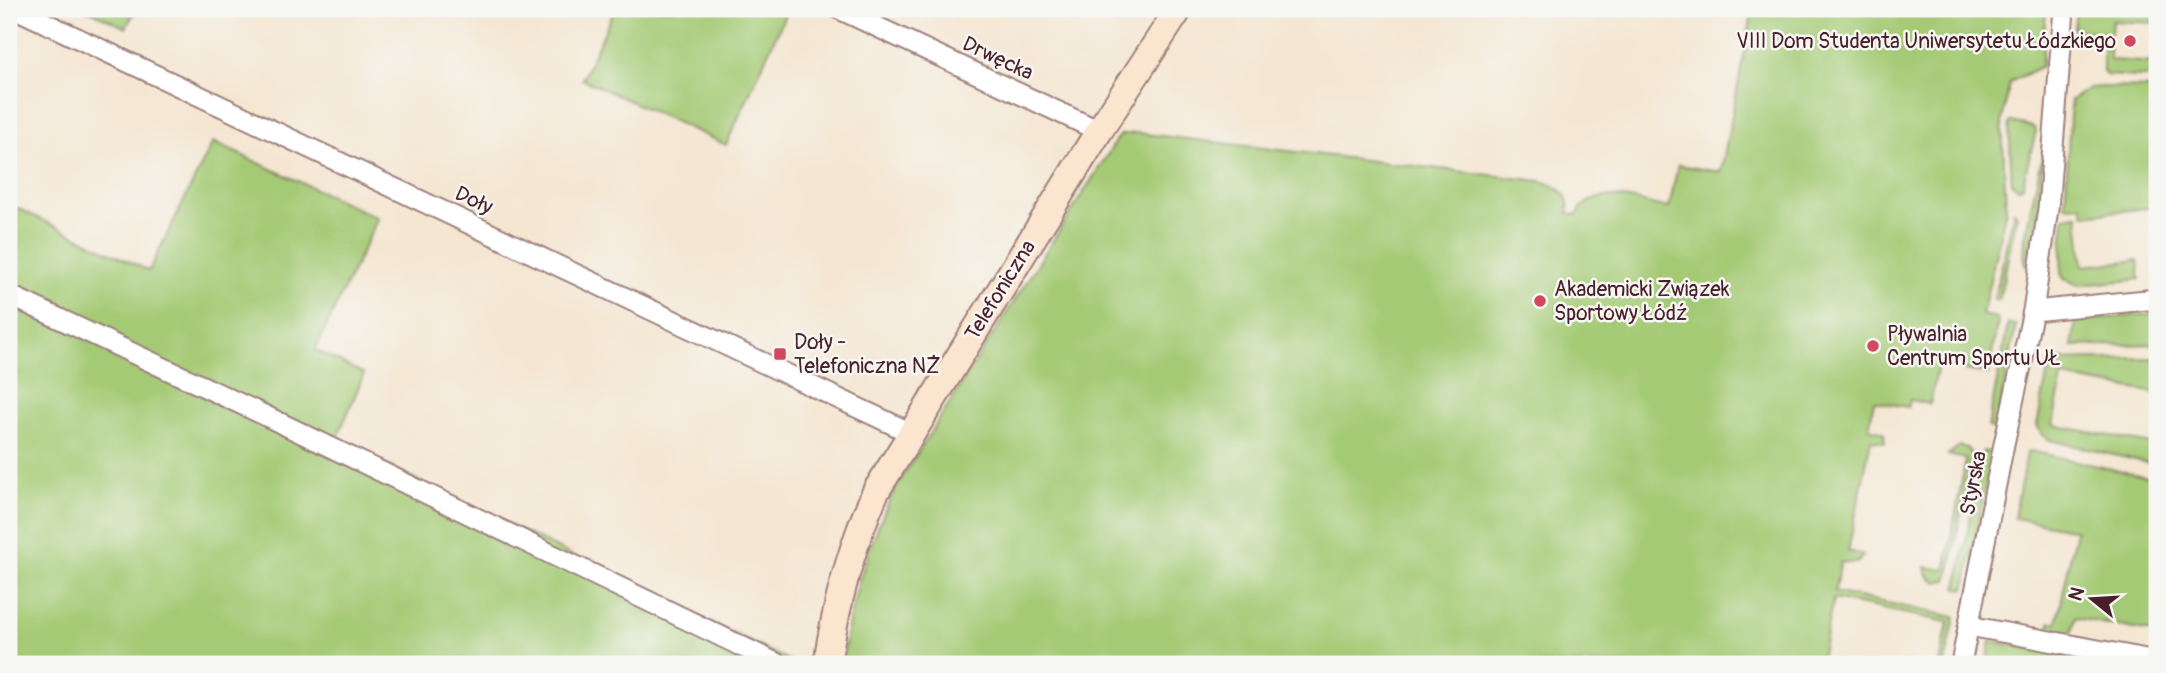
<svg xmlns="http://www.w3.org/2000/svg" width="2166" height="673" font-family="Pangolin,sans-serif">
<style>
.green{fill:#a4ca74;stroke:#777450;stroke-width:2}
.lines{fill:none;stroke-linecap:round;stroke-linejoin:round}
.street-casing{stroke:#9f827e;stroke-width:23}
.secondary-casing{stroke:#9f827e;stroke-width:30}
.street{stroke:#fff;stroke-width:19}
.secondary{stroke:#fce5cf;stroke-width:26}
.poi-dot{fill:#d1495b;stroke:#f6f6f2;stroke-width:2.5}
.labels{text-anchor:middle;stroke-width:5;stroke-linejoin:round;paint-order:stroke}
.poi-label{font-size:21px;fill:#4a1f2b;stroke:#f6f6f2;text-anchor:start}
.street-label{font-size:21px;fill:#4a1f2b;stroke:#f6f6f2}
</style>
<rect width="100%" height="100%" fill="#f6f6f2"/>
<filter id="ink" filterUnits="userSpaceOnUse"><feTurbulence type="fractalNoise" baseFrequency=".0143" numOctaves="2"/><feDisplacementMap in="SourceGraphic" scale="14" xChannelSelector="R" yChannelSelector="G"/><feConvolveMatrix kernelMatrix="1 2 1 2 8 2 1 2 1" color-interpolation-filters="sRGB"/></filter>
<filter id="wash" filterUnits="userSpaceOnUse"><feTurbulence type="fractalNoise" baseFrequency=".00686" numOctaves="4" result="noise"/><feDisplacementMap in="SourceGraphic" scale="28" xChannelSelector="R" yChannelSelector="G"/><feGaussianBlur stdDeviation="1.57" result="paint"/><feColorMatrix in="noise" values="0 0 0 0 0 0 0 0 0 0 0 0 0 0 0 0 0 1.4 0 .05"/><feComposite in="paint" operator="in"/></filter>
<g filter="url(#wash)">
<rect width="100%" height="100%" fill="#f4e6d1"/>
<g class="green">
<path d="M86 9H136L126 28Z"/>
<path d="M615 9H788L726 145 582 79Z"/>
<path d="M1753 9H2046L2042 66 2010 82 2002 120 2006 209 1982 315 1996 318 1998 321 1988 374 1938 365 1930 404 1910 400 1908 407 1874 401 1869 428 1884 432 1885 442 1871 440 1848 551 1864 555 1857 563 1841 562 1834 592 1955 617 1945 664H1940L1948 622 1833 599 1820 664H842C850 602 868 543 896 487L1120 135 1137 133 1541 181C1558 186 1571 194 1568 213L1577 215C1593 182 1640 203 1669 208L1678 165 1721 172Z"/>
<path d="M2076 9H2157V23L2112 21 2111 34 2074 30Z"/>
<path d="M2103 47 2110 48V60L2157 63V78L2106 75 2103 71Z"/>
<path d="M2101 87 2157 88 2155 159H2157V207L2084 215 2082 205 2065 206 2071 100 2090 88Z"/>
<path d="M2011 122 2033 127 2036 131 2022 187 2019 188 2012 184 2009 125Z"/>
<path d="M213 142 378 218 315 350 364 374 336 441 792 662V664H9V204L149 271Z"/>
<path d="M2044 147 2039 208 2026 265 2024 262 2025 236Z"/>
<path d="M2014 211 2017 215 1999 300 1994 299Z"/>
<path d="M2078 215 2083 266 2138 260 2140 279 2079 285 2064 279 2061 273 2064 217Z"/>
<path d="M2157 313V344L2072 346 2076 321Z"/>
<path d="M2008 324 2016 325 1996 429 1988 427Z"/>
<path d="M2157 358V393L2062 377 2053 425 2157 445V465L2050 440 2042 435 2037 426 2050 360Z"/>
<path d="M1959 446 1968 448 1972 456 1949 575 1947 580 1937 582 1928 576 1926 567 1945 570 1966 459 1948 455Z"/>
<path d="M1983 451 1992 453 1965 589 1957 588Z"/>
<path d="M2030 451 2157 479V633L2075 618 2072 632 2067 635 2048 632 2050 622 2057 623 2076 530 2014 518 2027 452Z"/>
<path d="M1991 641 2101 662V664H1987Z"/>
</g>
</g>
<g filter="url(#ink)">
<g class="lines">
<defs>
<g id="street">
<path d="M16 9 911 433"/>
<path d="M839 9 1099 131"/>
<path d="M9 295 264 415 778 664"/>
<path d="M2033 311 2157 299"/>
<path d="M1969 626 2157 661"/>
<path d="M1961 664 2004 444 2033 311 2048 209 2064 9"/>
</g>
<path id="secondary" d="M827 664C836 603 851 547 876 491L1099 131 1179 9"/>
</defs>
<use href="#street" class="street-casing"/>
<use href="#secondary" class="secondary-casing"/>
<use href="#street" class="street"/>
<use href="#secondary" class="secondary"/>
</g>
</g>
<g class="poi-dot">
<circle cx="2130" cy="41" r="7"/>
<circle cx="1540" cy="301" r="7"/>
<circle cx="1873" cy="346" r="7"/>
<rect x="773" y="347" width="14" height="14" rx="3.5"/>
</g>
<g class="labels">
<g class="poi-label">
<text x="2116" y="48" text-anchor="end">VIII Dom Studenta Uniwersytetu Łódzkiego</text>
<text x="1554" y="296">Akademicki Związek<tspan x="1554" dy="24">Sportowy Łódź</tspan></text>
<text x="1887" y="341">Pływalnia<tspan x="1887" dy="24">Centrum Sportu UŁ</tspan></text>
<text x="794" y="349">Doły -<tspan x="794" dy="24">Telefoniczna NŻ</tspan></text>
</g>
<g class="street-label">
<text transform="translate(998 58) rotate(25)" y="7">Drwęcka</text>
<text transform="translate(474 200) rotate(25)" y="7">Doły</text>
<text transform="translate(1000 290) rotate(-58)" y="7">Telefoniczna</text>
<text transform="translate(1973 483) rotate(-79)" y="7">Styrska</text>
</g>
</g>
<rect width="2166" height="673" fill="none" stroke="#f6f6f2" stroke-width="35"/>
<g transform="translate(2092 599) rotate(288)" stroke="#f6f6f2" stroke-width="5" paint-order="stroke">
<path d="M0-5L12 26L0 18L-12 26Z" fill="#4a1f2b"/>
<text y="-10" font-size="19" font-weight="bold" text-anchor="middle" fill="#4a1f2b">N</text>
</g>
</svg>
